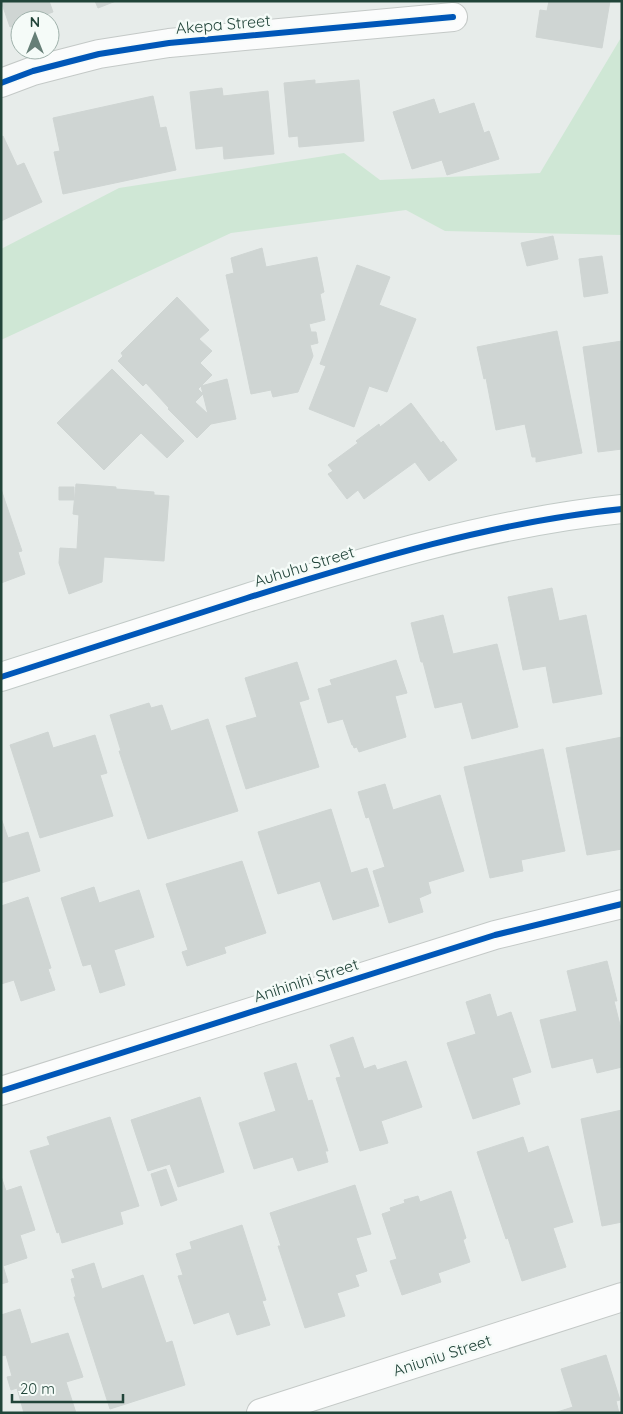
<svg xmlns="http://www.w3.org/2000/svg" width="623" height="1414" viewBox="0 0 623 1414" font-family="Quicksand,sans-serif">
  <rect width="100%" height="100%" fill="#e7ecea"/>
  <path fill="#cfe7d5" d="M622 36V235L445 231 406 210 231 233 1 340V249L119 188 344 153 380 180 540 173Z"/>
  <path fill="#cfd5d3" stroke="#cfd5d3" d="M1 1H49L53 12 31 20H20V24L10 27Z
    M95 1H116L98 8Z
    M549 1H610L602 48 536 37 540 10 547 11Z
    M315 80V84L359 80 364 141 299 147 298 136 289 137 284 83Z
    M222 88 223 96 268 91 274 154 224 159 223 146 196 149 190 92Z
    M153 96 160 128 166 127 176 170 63 194 54 152 60 151 53 118Z
    M434 99 439 114 474 103 484 133 489 131 499 159 447 175 442 160 412 169 393 112Z
    M3 136 17 166 24 163 42 202 1 221V137Z
    M553 236 558 259 527 266 521 243Z
    M262 248 266 267 317 257 324 292 320 294 325 320 309 324 311 332H316L318 343 310 345 313 356 298 392 273 397 271 390 251 394 226 275 234 273 231 258Z
    M602 256 608 293 584 297 579 259Z
    M357 265 390 277 379 305 416 319 387 392 369 386 354 427 309 409 326 366 320 364Z
    M177 297 209 330 199 339 212 351 200 363 212 375 198 389 203 394 195 402 208 414 201 386 227 379 236 419 211 424 197 438 168 409 169 408 146 383 143 386 118 361 123 356 121 353Z
    M557 331 582 453 536 462V457H532L525 424 496 430 486 378 484 379 477 347Z
    M622 341V449L598 452 583 347Z
    M112 369 184 441 167 458 141 433 104 470 57 423Z
    M411 403 441 443 443 441 457 460 429 481 415 462 364 499 358 490 347 499 328 474 333 471 328 465 358 443 356 441 379 424 380 427Z
    M76 484 116 487V489L154 492V495L169 496 164 561 104 557 102 582 69 594 59 563 60 548 77 549 79 515 73 514Z
    M59 487H74V500H59Z
    M1 489 22 551 18 552 25 574 1 583Z
    M552 588 559 621 586 615 602 694 553 703 546 666 523 670 508 597Z
    M443 615 453 654 497 644 518 727 472 739 462 702 435 708 423 662H421L411 623Z
    M396 660 407 693 395 696 406 737 359 752 357 747 354 748 353 745H352L343 719 328 723 318 689 332 685 330 680Z
    M297 662 309 699 299 702 319 767 246 789 226 726 257 717 245 678Z
    M149 703 151 708 162 705 171 731 208 719 238 811 148 839 119 751H121L110 715Z
    M48 732 53 748 95 735 107 773 100 775 113 816 40 838 10 745Z
    M622 737V849L587 855 566 748Z
    M543 749 565 851 521 860 523 871 490 878 464 767Z
    M385 784 393 810 440 795 464 871 428 882 431 893 419 898 423 912 389 923 373 871 385 867 369 817 366 818 358 792Z
    M331 809 351 873 367 868 379 906 333 920 320 881 278 894 258 832Z
    M1 818 8 838 28 832 40 871 1 883Z
    M242 861 266 933 224 947 226 953 187 966 182 952 188 950 166 884Z
    M94 887 99 903 139 890 154 937 114 950 125 985 100 993 91 964 83 966 61 898Z
    M28 897 51 968 48 969 55 990 21 1001 14 980 1 984V906Z
    M607 961 617 1001H614L622 1033V1067L597 1073 593 1058 552 1068 540 1020 577 1011 567 971Z
    M490 994 497 1017 511 1012 531 1072 512 1078 520 1104 473 1119 447 1043 476 1034 466 1002Z
    M353 1037 364 1069 375 1065 377 1070 406 1061 422 1107 381 1121 388 1143 360 1151 336 1078 341 1077 330 1045Z
    M296 1063 308 1101 312 1100 328 1151H325L328 1162 298 1171 293 1157 254 1169 239 1123 276 1111 264 1073Z
    M200 1097 224 1172 178 1187 170 1164 148 1171 131 1120Z
    M622 1110V1222L602 1226 581 1119Z
    M110 1117 139 1206 120 1212 123 1224 62 1243 59 1232 57 1233 30 1151 50 1145 47 1137Z
    M523 1137 528 1153 548 1146 573 1222 553 1228 566 1267 522 1281 508 1238 506 1239 477 1152Z
    M166 1169 177 1200 161 1206 151 1174Z
    M1 1176 6 1191 21 1186 35 1230 20 1235 27 1258 3 1266 8 1282 1 1284Z
    M355 1185 371 1234 356 1238 367 1271 355 1275 359 1286 337 1293 345 1316 305 1328 278 1246H281L270 1213Z
    M451 1191 466 1238 463 1240 470 1262 438 1273 441 1282 402 1295 390 1261 397 1259 382 1214 391 1211 390 1208 405 1203 404 1200 418 1196 420 1202Z
    M242 1225 266 1300 262 1301 270 1325 237 1335 229 1312 194 1324 178 1276 183 1275 176 1254 192 1249 190 1242Z
    M94 1263 102 1289 143 1275 166 1343 172 1341 185 1385 110 1409 74 1297H76L71 1279 75 1278 72 1270Z
    M20 1309 31 1344 68 1333 83 1377 66 1382 76 1413H24L17 1388 11 1390 7 1377 12 1376 6 1355 1 1356V1315Z
    M606 1355 620 1400 616 1401 619 1413H554L573 1407 561 1369Z"/>
  <g fill="none" stroke-linecap="round" stroke-linejoin="round">
    <defs>
      <path id="street" d="M1 83 33 71 99 54 169 43 453 17
        M1 1091 495 935 622 904
        M261 1413 622 1297"/>
      <path id="secondary" d="M1 677C83 651 165 624 247 598 369 560 494 522 622 509"/>
    </defs>
    <use href="#street" stroke="#c4c9c7" stroke-width="30"/>
    <use href="#secondary" stroke="#c2cac7" stroke-width="30"/>
    <use href="#street" stroke="#fbfcfc" stroke-width="28"/>
    <use href="#secondary" stroke="#fbfcfc" stroke-width="28"/>
    <defs>
      <path id="cycleway" d="M1 83 33 71 99 54 169 43 453 17
        M1 677C83 651 165 624 247 598 369 560 494 522 622 509
        M1 1091 495 935 622 904"/>
    </defs>
    <use href="#cycleway" stroke="#f5fbf8" stroke-width="9"/>
    <use href="#cycleway" stroke="#0057b8" stroke-width="6"/>
  </g>
  <g text-anchor="middle" stroke-width="5" stroke-linejoin="round" paint-order="stroke">
    <g font-size="16" fill="#214439" stroke="#f5fbf8">
      <text transform="translate(223 24) rotate(-5)" y="6">Akepa Street</text>
      <text transform="translate(304 566) rotate(-17)" y="6">Auhuhu Street</text>
      <text transform="translate(306 980) rotate(-18)" y="6">Anihinihi Street</text>
      <text transform="translate(442 1355) rotate(-18)" y="6">Aniuniu Street</text>
    </g>
  </g>
  <rect width="623" height="1414" fill="none" stroke="#214439" stroke-width="5"/>
  <g transform="translate(35 35)"><circle r="24" fill="#f5fbf8" stroke="#a0b2ac"/>
  <path d="M0-4L9 19L0 12L-9 19Z" fill="#667f77"/>
  <text y="-8" font-size="14" font-weight="bold" text-anchor="middle" fill="#214439">N</text>
  </g>
  <path d="M12 1394v8h111v-8" fill="none" stroke="#214439" stroke-width="2.5"/>
  <text x="20" y="1394" font-size="15" fill="#214439" stroke="#f5fbf8" stroke-width="4" paint-order="stroke">20 m</text>
</svg>
